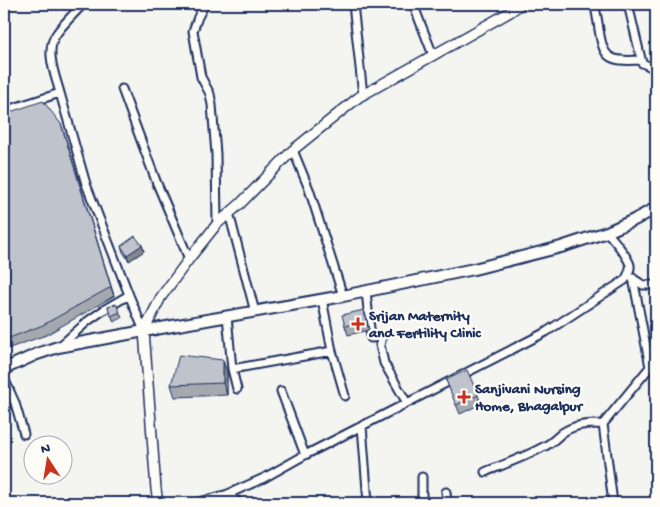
<svg xmlns="http://www.w3.org/2000/svg" width="660" height="507" viewBox="0 0 660 507" font-family="'Gochi Hand',sans-serif">
  <rect width="100%" height="100%" fill="#f4f4f1"/>
  <filter id="ink" filterUnits="userSpaceOnUse"><feTurbulence type="fractalNoise" baseFrequency=".02" numOctaves="2"/><feDisplacementMap in="SourceGraphic" scale="10" xChannelSelector="R" yChannelSelector="G"/><feConvolveMatrix kernelMatrix="1 2 1 2 8 2 1 2 1" color-interpolation-filters="sRGB"/></filter>
  <g filter="url(#ink)">
    <g fill="none" stroke-linecap="round" stroke-linejoin="round">
      <defs>
        <path id="minor" d="M205 4 198 17 193 31 201 77 210 94 212 105 216 154 217 224
          M353 4 363 95
          M413 4 433 55
          M594 4C596 10 597 17 598 23 603 58 606 62 641 60
          M628 4 642 63 656 69
          M122 89 156 181 189 259
          M60 93C55 74 44 50 57 33 65 22 75 13 83 4
          M4 111 60 93 86 184 129 295 144 331
          M293 150 309 189 343 296
          M229 213 255 312
          M632 278 643 285H656
          M366 291 371 338 382 337 380 345 384 363 407 403
          M322 299 332 351 345 396
          M227 316 232 369 237 389
          M60 346 88 321 105 309 129 295
          M232 369 332 351
          M4 378 15 403 24 434
          M281 391 305 455
          M362 426 368 503
          M485 472C505 464 525 457 543 447 551 444 556 438 562 433 575 424 588 424 603 424
          M422 477V503
          M446 492 447 503
          M228 494 239 503
          M196 503 228 494 264 478 305 455 546 332 625 280C627 276 631 271 630 265 628 257 613 239 607 232
          M613 503 603 424 650 367 633 278"/>
        <path id="tertiary" d="M158 503 156 489 144 331 161 297 189 259 217 224 240 204 293 150 359 97 510 12 521 4"/>
        <path id="secondary" d="M4 369 37 354 58 347 144 331 343 296 474 269 561 247 607 232 634 220 656 208"/>
      </defs>
      <use href="#minor" stroke="#1b2f5e" stroke-width="11"/>
      <use href="#tertiary" stroke="#1b2f5e" stroke-width="12"/>
      <use href="#secondary" stroke="#1b2f5e" stroke-width="14"/>
      <use href="#minor" stroke="#fdfcf7" stroke-width="7"/>
      <use href="#tertiary" stroke="#fdfcf7" stroke-width="9"/>
      <use href="#secondary" stroke="#fdfcf7" stroke-width="10"/>
    </g>
    <path fill="#a4a8af" stroke="#1b2f5e" d="M4 114 61 124 114 296 46 335 4 350Z
      M142 245 144 251 129 261 123 252 121 246Z
      M116 304 122 318 114 322 108 307Z
      M364 310 369 330 348 335 345 326Z
      M227 372V395L175 397 171 385Z
      M446 380 478 395 481 404 460 414Z"/>
    <path fill="#86888f" stroke="#1b2f5e" d="M61 124 64 133 114 296 111 287Z
      M142 245 144 251 129 261 127 255Z
      M364 310 367 319 369 330 366 321Z
      M223 360 227 372V395L223 383Z"/>
    <path fill="#bfc3cc" stroke="#1b2f5e" d="M43 101 61 124 111 287 43 325 4 340V114Z
      M135 236 142 245 127 255 121 246Z
      M116 304 120 312 111 316 108 307Z
      M364 310 366 321 345 326 342 315Z
      M179 355 223 360V383L171 385Z
      M467 370 478 395 456 405 446 380Z"/>
  </g>
  <g fill="#c8321e" stroke="#fdfcf7" stroke-width="2">
    <path d="M355.5 316.5h5v5h5v5h-5v5h-5v-5h-5v-5h5z"/>
    <path d="M461.5 389.5h5v5h5v5h-5v5h-5v-5h-5v-5h5z"/>
  </g>
  <g text-anchor="middle" stroke-width="4.5" stroke-linejoin="round" paint-order="stroke">
    <g font-size="15" font-weight="bold" fill="#1b2f5e" stroke="#fdfcf7" text-anchor="start">
      <text x="369" y="320">Srijan Maternity<tspan x="369" dy="17">and Fertility Clinic</tspan></text>
      <text x="475" y="393">Sanjivani Nursing<tspan x="475" dy="17">Home, Bhagalpur</tspan></text>
    </g>
  </g>
  <rect width="660" height="507" fill="none" stroke="#fdfcf7" stroke-width="20"/>
  <rect x="10" y="10" width="640" height="487" fill="none" stroke="#1b2f5e" stroke-width="2" filter="url(#ink)"/>
  <g transform="translate(48 460) rotate(348)"><circle r="24" fill="#fdfcf7" stroke="#a3aaba"/>
  <path d="M0-4L9 19L0 12L-9 19Z" fill="#c8321e"/>
  <text y="-8" font-size="14" font-weight="bold" text-anchor="middle" fill="#1b2f5e">N</text>
  </g>
</svg>
